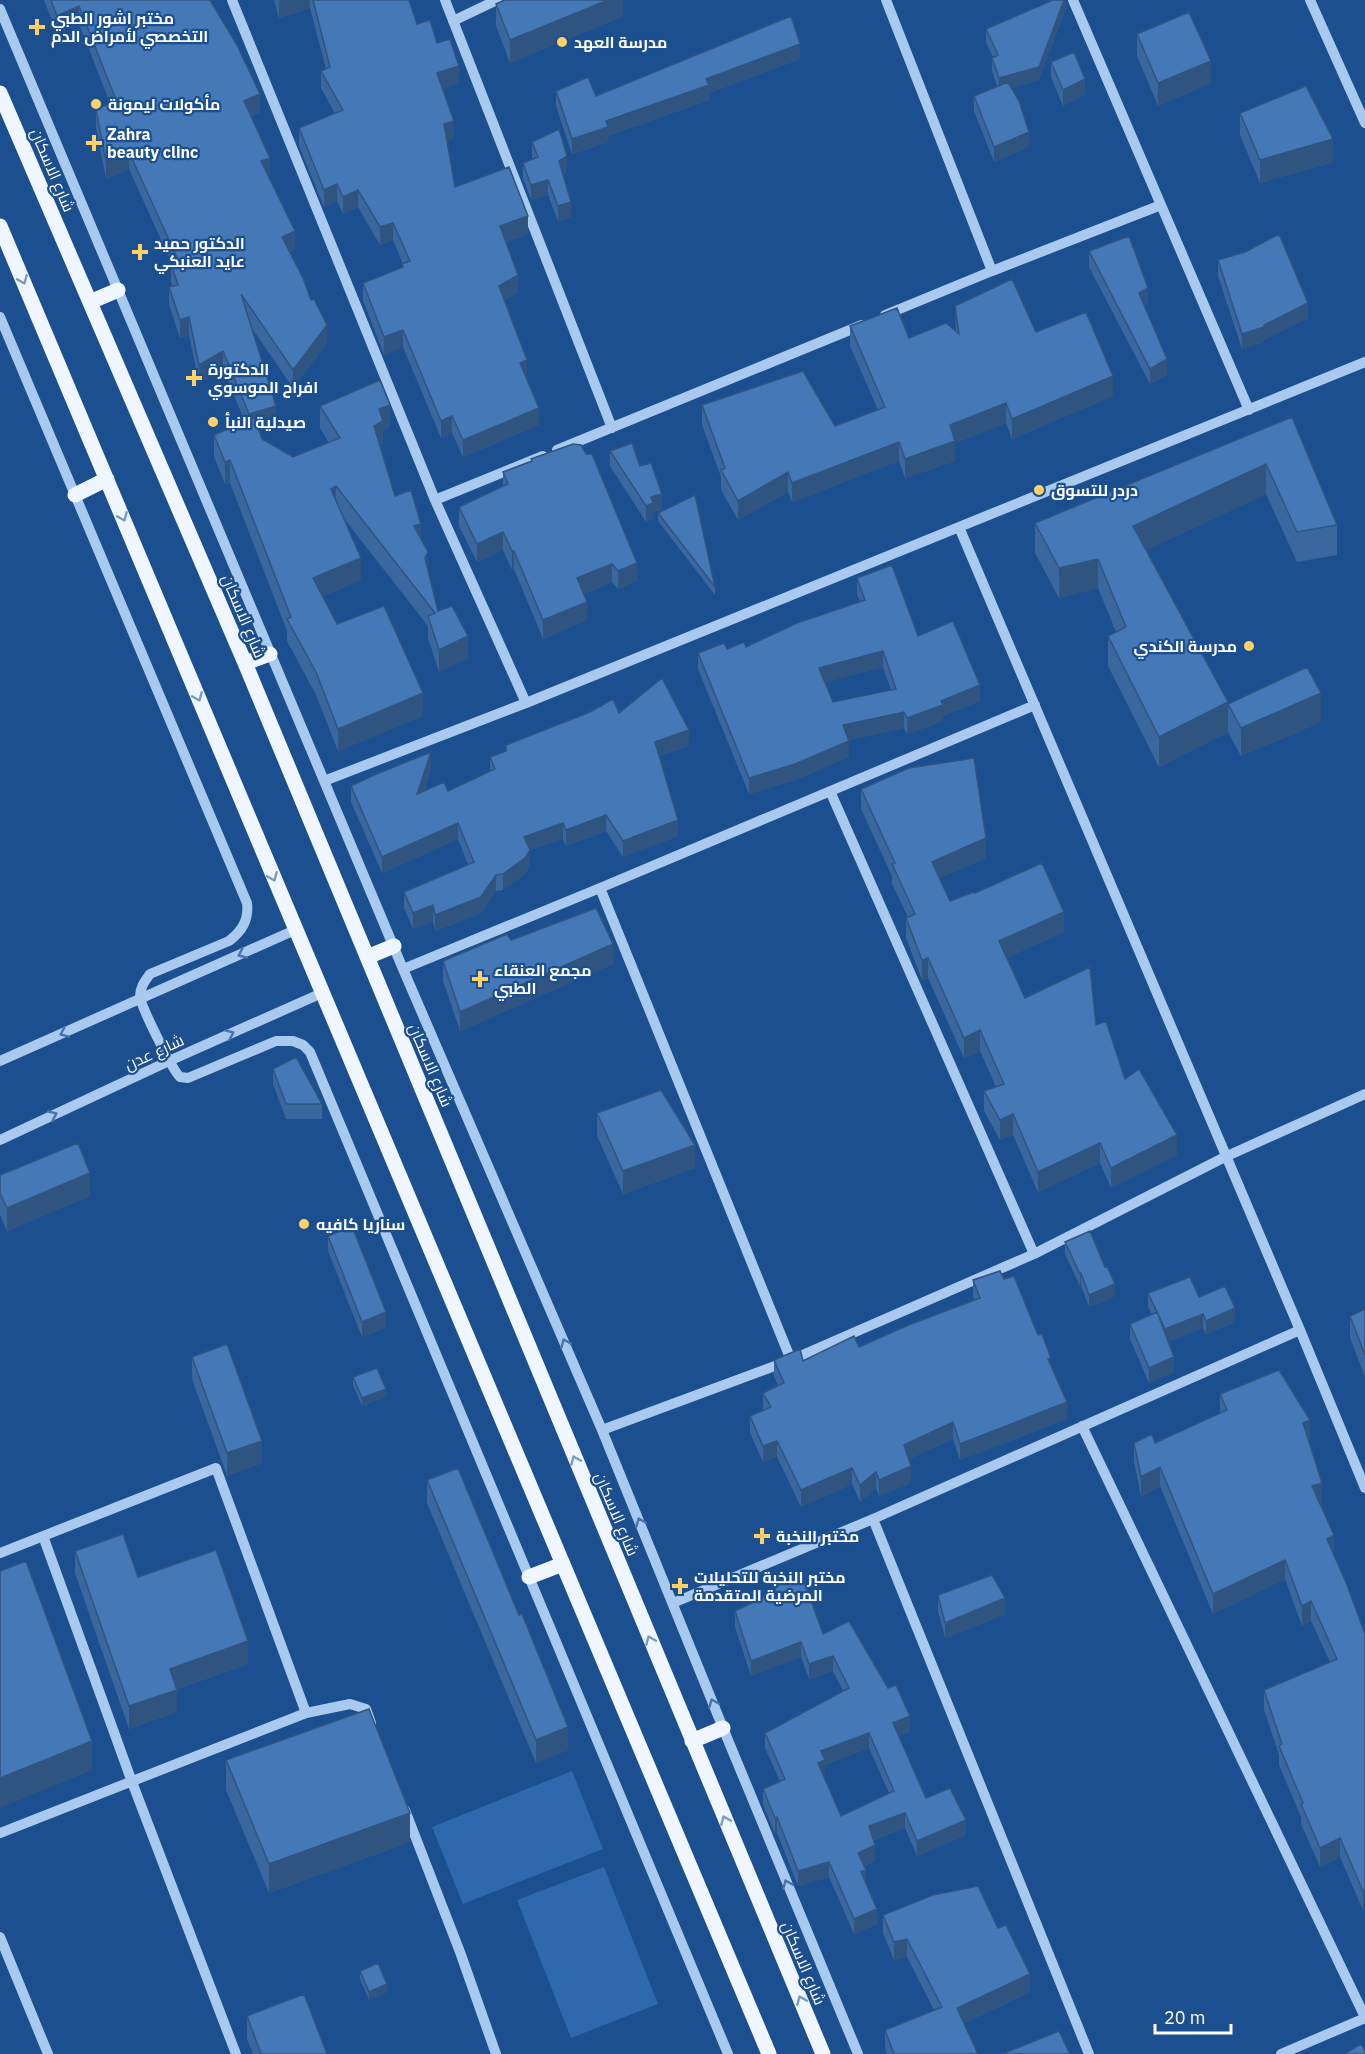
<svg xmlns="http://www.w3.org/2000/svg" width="1365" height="2054" viewBox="0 0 1365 2054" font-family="'IBM Plex Sans',Cairo,sans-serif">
  <rect width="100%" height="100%" fill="#1b4f8f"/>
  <path fill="#2e69ad" d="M572 1771 603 1849 463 1904 432 1827Z
    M604 1867 658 2004 571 2038 517 1900Z"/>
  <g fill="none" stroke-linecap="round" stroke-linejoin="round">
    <path stroke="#a9c9ee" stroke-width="10" d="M232 0 435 500 526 703
      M445 0 612 428
      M1073 0 1249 410
      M1310 0 1365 123
      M0 9 403 969 602 1430 723 1728 858 2054
      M453 21 497 0
      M992 271 1161 205
      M885 315 992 271 886 0
      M0 317 247 903C249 920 242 931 229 941L150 974C145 981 140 987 140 996 140 1005 173 1071 180 1077L188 1078 276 1041H293L303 1045 310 1052 728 2054
      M557 450 862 325
      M435 500 543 456
      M959 527 1300 1330 1365 1488
      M324 781 526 703 1365 362
      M830 791 1034 1254
      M600 888 791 1360
      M403 969 600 888 1035 705
      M0 1061 295 930
      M0 1140 169 1061 322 993
      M1082 1426 1365 2017
      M602 1430 791 1360 1034 1254 1225 1157 1365 1094
      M873 1519 1089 2054
      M43 1536 132 1782 236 2054
      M0 1553 216 1468 306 1713
      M673 1603 873 1519 1300 1330
      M405 1810 460 1952 496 2054
      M0 1833 306 1713 350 1704 366 1709 371 1723
      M0 1937 48 2054
      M1281 2054 1365 2018"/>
    <path stroke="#f0f6ff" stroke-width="15" d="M0 93 245 663 823 2054
      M0 226 769 2054
      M90 302 118 290
      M75 495 107 479
      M245 663 270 654
      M367 957 394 946
      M529 1577 563 1564
      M692 1741 723 1728"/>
  </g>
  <path fill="#3a679d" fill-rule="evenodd" d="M44 0H210L260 112 251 116 270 176H268L295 249 289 252 327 343 293 388 251 327 276 424 259 429 262 439 293 457 329 443 320 428V406L390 427 383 430V443L380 445 395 496 421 539 438 611 468 658 439 672 428 638V626L345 520 361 580 323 596 337 624 423 716 338 751 316 695 287 641V631L230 483 225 484 214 457V435L245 422 223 369 199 383 189 335 180 338 169 305V287L172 286 171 282V264H172L129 169 106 179 96 128V110L110 103 79 24 57 34Z
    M274 0H409L417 24 437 43 459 83 443 88 454 138 447 140 455 187 528 234 506 242 518 293 504 300 527 377 526 378 539 425 463 457 452 433 441 438 403 347 384 355 363 300V283L402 268V264H403L393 240 380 245 358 207 343 214 337 201 324 207 299 146V128L335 114 321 88V71L326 69 310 8 279 18Z
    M623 0V16L510 63 496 26V4Z
    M1066 0V8L1039 80 1011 88 1029 147 994 162 974 111V96L997 86 992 71V58L993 57 986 42V29Z
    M1137 34 1211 83 1158 106 1137 56Z
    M800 59 709 93V100L608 136V142L572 154 556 106V91L596 96Z
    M1051 62 1085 94 1063 106 1051 77Z
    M1240 113 1333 162 1260 183 1240 135Z
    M532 142 567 172 563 174 571 217 558 221 548 195 531 200 523 178V163L533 160 532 157Z
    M1089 251 1148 303 1144 305 1167 375 1150 384 1089 267Z
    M1218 260 1308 318 1264 340V342L1242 349 1218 276Z
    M955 306 1036 332 1113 396 1012 439 1006 423 955 443V461L905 478 899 461 792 502 788 492 738 520 721 490V477L702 425V405L835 426 878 410 850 346V326L909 338 956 332Z
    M1292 417 1337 525V555L1297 562 1266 494 1146 550 1228 704 1321 722 1241 756 1228 732 1159 767 1108 666V636L1116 632 1098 588 1059 598 1035 553V523Z
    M610 451 662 509 653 512V518L646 522 610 466Z
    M531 459 637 581 618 589 612 582 584 594 587 620 543 639 514 569 512 570 503 550 477 562 459 526V507L503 486V472L531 461Z
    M658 513 715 587V595L658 521Z
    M857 578 918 636 980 701 943 716V721L907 734 904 728 849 740V757L795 780 749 794 698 669V653L746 647 860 602 857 594ZM883 667 891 690 833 702 825 682Z
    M619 713 689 746 659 756 678 836 623 857 606 831 566 846 563 839 530 850V866L525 874 503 890 496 891 481 913 435 931 433 921 413 929 404 908V892L468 865 458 839 382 873 351 802V786L431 768 424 791H448L490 771V757Z
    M861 789 986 858 939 878 950 901 975 893 1064 932 1006 958 1025 998 1096 1025 1125 1079 1177 1155 1111 1188 1100 1163 1038 1192 1013 1135 1000 1140 984 1111V1091L996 1087 980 1051 964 1058 928 978 922 980 906 938V918L908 917 892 884V876L861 809Z
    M511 940 613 964 460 1031 443 981V961Z
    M273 1069 322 1104V1119H286L273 1084Z
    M597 1113 695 1168 623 1194 597 1136Z
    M0 1175 90 1196 7 1231 0 1215Z
    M328 1236 386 1328 362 1337 328 1251Z
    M1065 1242 1115 1296 1089 1307 1081 1286H1080L1065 1254Z
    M1004 1279 1038 1335 1051 1364 1067 1419 960 1460 953 1439 908 1459 911 1483 879 1496 876 1488 860 1502 852 1484 801 1507 777 1457 763 1462 750 1433V1416L764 1410 763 1409V1393L778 1385 774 1377V1360L803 1361 859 1347 975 1300 973 1297V1280Z
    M1148 1293 1199 1297 1235 1322 1206 1334 1203 1328 1168 1342 1174 1372 1149 1383 1130 1339V1324L1152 1315 1148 1307Z
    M1365 1309V1377L1350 1338V1316Z
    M192 1357 262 1463 227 1476 192 1379Z
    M353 1377 386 1397 362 1406 353 1385Z
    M1220 1394 1310 1440H1309L1322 1502 1320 1503 1334 1555 1365 1634 1363 1910 1340 1857 1320 1867 1301 1824V1817L1279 1765V1755L1264 1710V1690L1330 1662 1311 1621 1302 1626 1285 1579 1213 1614 1160 1486 1141 1497 1134 1462V1443H1155L1220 1413Z
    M427 1480 568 1750 536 1763 427 1503Z
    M75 1551 138 1577 248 1664 177 1689V1712L129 1729 75 1573Z
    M774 1587 823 1634 910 1731 899 1736 926 1798 966 1835 917 1856 905 1828 873 1840 875 1861 864 1866 866 1883 877 1924 854 1934 829 1877 798 1886 777 1833 775 1834 763 1804V1789L780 1781 765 1748V1733L843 1691 833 1671 809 1679 801 1657 751 1676 735 1627V1611L774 1592ZM869 1748 889 1793 841 1816 824 1776H825V1765Z
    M938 1595 1005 1614 945 1638 938 1611Z
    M226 1760 410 1842 269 1893 226 1790Z
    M883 1915 998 1928 1030 1992 964 2023 978 2054H887L885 2048V2030L934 2010 907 1957 894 1960 883 1933Z
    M360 1971 387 1992 369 2000 360 1979Z
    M247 2016 327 2054H253L247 2039Z"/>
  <path fill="#305480" d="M281 0H310V8L279 18V1Z
    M608 0H623V16L510 63V40Z
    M1064 0H1066V8L1039 80 999 91V78Z
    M79 6V24L57 34V16Z
    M800 44V59L709 93V100L608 136V142L572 154V139L606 121 706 79Z
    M1211 61V83L1158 106V83Z
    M459 66V83L437 90V73Z
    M1085 79V94L1063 106V90Z
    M260 94V112L244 119V101Z
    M454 121V138L444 141V124Z
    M1029 132V147L994 162V147Z
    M1333 139V162L1260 183V160Z
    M129 152V169L106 179V161Z
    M567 156V172L559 176V161Z
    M270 158V176L261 179V161Z
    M548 180V195L531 200V185Z
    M337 184V201L324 207V190Z
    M358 190V207L343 214V197Z
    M571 202V217L558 221V206Z
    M528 216V234L500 244V226Z
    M393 223V240L380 245V227Z
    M295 231V249L282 255V237Z
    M518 275V293L499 303V286Z
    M1148 288V303L1139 308V293Z
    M1308 303V318L1264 340V342L1242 349V334L1264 325Z
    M189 317V335L180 338V320Z
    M327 325V343L293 388V370Z
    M403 330V347L384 355V337Z
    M223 351V369L199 383V365Z
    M1167 359V375L1150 384V369Z
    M527 360V377L520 380V363Z
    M1113 376V396L1012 439V419Z
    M1006 403V423L955 443V461L905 478V459L950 425Z
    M390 405V427L383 430V443L374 448V426L379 409Z
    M276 406V424L249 432V414Z
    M539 408V425L463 457V440Z
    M452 416V433L441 438V421Z
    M899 442V461L792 502V483Z
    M230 460V483L225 484V462Z
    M1266 464V494L1133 556V526Z
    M788 472V492L738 520V501Z
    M336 486V509L331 489Z
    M662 494V509L653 512V518L646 522V506L651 497Z
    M421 524V547L414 526Z
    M503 532V550L477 562V544Z
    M512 551H514V569L512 570Z
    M428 552V575L425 558Z
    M361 558V580L313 600V578Z
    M1098 559V588L1059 598V568Z
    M637 563V581L618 589V571Z
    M612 564V582L577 597V578Z
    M587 602V620L543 639V620Z
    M468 636V658L439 672V650Z
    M883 651V667L819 684V668Z
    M980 685V701L943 716V721L907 734V718L941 701Z
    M423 693V716L338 751V729Z
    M1321 693V722L1241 756V728Z
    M1228 702V732L1159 767V737Z
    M904 712V728L843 741V725Z
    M689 730V746L655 758V742Z
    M849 741V757L795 780 749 794V778Z
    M431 752V768L417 810V794Z
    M606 815V831L566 846V830Z
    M678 820V836L623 857V841Z
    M458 823V839L382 873V857Z
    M563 823V839L530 850V866L525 874 503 890V874L524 837Z
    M986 838V858L932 882V862Z
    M496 875V891L481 913 435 931V915Z
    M433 905V921L413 929V913Z
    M1064 912V932L999 961V941Z
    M613 944V964L460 1031V1012Z
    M928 958V978L922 980V960Z
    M980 1030V1051L964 1058V1038Z
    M1013 1114V1135L1000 1140V1120Z
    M1177 1135V1155L1111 1188V1168Z
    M1100 1143V1163L1038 1192V1172Z
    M695 1145V1168L623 1194V1171Z
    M90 1173V1196L7 1231V1208Z
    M1081 1273V1286H1080V1274Z
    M1115 1284V1296L1089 1307V1295Z
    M1235 1308V1322L1206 1334V1321Z
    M386 1312V1328L362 1337V1322Z
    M1203 1314V1328L1165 1343V1329Z
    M1174 1357V1372L1149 1383V1368Z
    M386 1389V1397L362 1406V1398Z
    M1067 1402V1419L960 1460V1444Z
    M1310 1420V1440L1303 1442V1423Z
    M953 1422V1439L904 1462V1445Z
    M262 1441V1463L227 1476V1453Z
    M777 1441V1457L763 1462V1446Z
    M911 1466V1483L879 1496V1480Z
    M1160 1467V1486L1141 1497V1477Z
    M852 1468V1484L801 1507V1490Z
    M876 1472V1488L860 1502V1485Z
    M1322 1483V1502L1312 1505V1486Z
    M1334 1535V1555L1327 1539Z
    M1285 1560V1579L1213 1614V1594Z
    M1005 1598V1614L945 1638V1623Z
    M1311 1601V1621L1302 1626V1606Z
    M248 1641V1664L170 1691V1669Z
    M801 1642V1657L751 1676V1661Z
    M833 1656V1671L809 1679V1664Z
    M177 1690V1712L129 1729V1706Z
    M910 1716V1731L893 1738V1723Z
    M568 1727V1750L536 1763V1740Z
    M869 1733V1748L825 1765V1776L818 1779V1763L821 1751Z
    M92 1741V1770L0 1808V1778Z
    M410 1813V1842L269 1893V1864Z
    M905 1813V1828L869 1841V1826Z
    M777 1817V1833L775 1834V1818Z
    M966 1820V1835L917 1856V1841Z
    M1340 1838V1857L1320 1867V1848Z
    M875 1845V1861L858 1868V1853Z
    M829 1862V1877L798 1886V1871Z
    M866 1870V1885L861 1872Z
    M1365 1890V1909L1363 1910V1891Z
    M877 1909V1924L854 1934V1919Z
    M907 1939V1957L894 1960V1942Z
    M1030 1974V1992L957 2026V2008Z
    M387 1984V1992L369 2000V1992Z"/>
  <path fill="#4478b7" stroke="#305480" stroke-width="1.5" fill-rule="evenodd" d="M51 0H210L237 45 260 94 244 101 270 158 261 161 295 231 282 237 303 278 311 300 314 299 327 325 293 370 241 294 276 406 249 414 223 351 199 365 189 317 180 320 169 287 178 285 171 264 179 262 129 152 106 161 96 110 116 100 79 6 57 16Z
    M313 0H409L417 24 430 20 437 43 450 39 459 66 437 73 454 121 444 124 455 187 509 167 528 216 500 226 518 275 499 286 527 360 520 363 539 408 463 440 452 416 441 421 403 330 384 337 363 283 403 267 402 264 410 261 393 223 380 227 358 190 343 197 337 184 324 190 299 128 343 110 321 71 330 67Z
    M505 0H608L510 40 496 4Z
    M1053 0H1064L1039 67 999 78 992 58 998 55 986 29Z
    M1189 12 1211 61 1158 83 1137 34Z
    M791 16 800 44 706 79 709 85 606 121 608 127 572 139 556 91 588 77 596 96Z
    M1074 52 1085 79 1063 90 1051 62Z
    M1008 82 1019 101 1029 132 994 147 974 96Z
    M1306 86 1333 139 1260 160 1240 113Z
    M559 129 567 156 559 161 571 202 558 206 548 180 531 185 523 163 538 157 532 142Z
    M1279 234 1308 303 1264 325V327L1242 334 1218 260 1245 252Z
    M1129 236 1148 288 1139 293 1167 359 1150 369 1089 251Z
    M1012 279 1036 332 1086 312 1113 376 1012 419 1006 403 950 425 955 441 905 459 899 442 792 483 788 472 738 501 721 470 725 468 702 405 803 371 835 426 885 407 850 326 897 308 909 338 946 323 959 334 955 306Z
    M380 380 390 405 379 409 383 421 374 426 395 496 411 490 421 524 414 526 428 552 425 558 438 611 452 606 468 636 439 650 428 616 435 613 336 486 331 489 361 558 313 578 337 624 384 606 423 693 338 729 316 672 287 619 291 617 230 460 225 462 214 435 254 417 262 439 293 457 340 438 320 406Z
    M1292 417 1337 525 1297 532 1266 464 1133 526 1228 702 1159 737 1108 636 1126 627 1098 559 1059 568 1035 523Z
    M632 443 640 466 651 463 662 494 651 497 653 503 646 506 610 451Z
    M573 444 581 445 586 454H592L637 563 618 571 612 564 577 578 587 602 543 620 514 551H512L503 532 477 544 459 507 508 484 503 472 532 461 531 459Z
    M695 495 715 587 658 513Z
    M892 565 918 636 953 621 980 685 941 701 943 705 907 718 904 712 843 725 849 741 795 764 749 778 698 653 724 643 727 649 744 642 746 647 797 623 865 600 857 578ZM883 651 896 689 833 702 819 668Z
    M1307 667 1321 693 1241 728 1228 704Z
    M662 678 689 730 655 742 678 820 623 841 606 815 566 830 563 823 524 837 530 850 525 858 503 874 496 875 481 897 435 915 433 905 413 913 404 892 474 862 458 823 382 857 351 786 374 775 431 752 417 794 444 782 448 791 495 769 490 757 506 751V745L590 712 613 699 619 713Z
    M974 758 986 838 932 862 950 901 974 892 975 893 1042 863 1064 912 999 941 1025 998 1090 967 1096 1025 1106 1021 1125 1079 1139 1069 1177 1135 1111 1168 1100 1143 1038 1172 1013 1114 1000 1120 984 1091 1004 1084 980 1030 964 1038 928 958 922 960 906 918 915 914 892 864 895 863 861 789 909 768Z
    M596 908 613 944 460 1012 443 961 507 934 511 940Z
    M296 1057 322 1104H286L273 1069Z
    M661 1090 695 1145 623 1171 597 1113Z
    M78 1143 90 1173 7 1208 0 1193V1175Z
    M352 1226 386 1312 362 1322 328 1236Z
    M1090 1231 1105 1267 1107 1266 1115 1284 1089 1295 1081 1273 1080 1274 1065 1242Z
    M1000 1271 1004 1279 1014 1276 1038 1335 1042 1334 1051 1358 1048 1359 1067 1402 960 1444 953 1422 904 1445 911 1466 879 1480 876 1472 860 1485 852 1468 801 1490 777 1441 763 1446 750 1416 771 1407 763 1393 784 1383 774 1360 800 1349 803 1361 854 1336 859 1347 911 1324 980 1298 973 1280Z
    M1190 1277 1199 1297 1225 1286 1235 1308 1206 1321 1203 1314 1165 1329 1148 1293Z
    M1365 1309V1355L1350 1316Z
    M1157 1312 1174 1357 1149 1368 1130 1324Z
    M227 1344 262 1441 227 1453 192 1357Z
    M377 1368 386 1389 362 1398 353 1377Z
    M1279 1370 1310 1420 1303 1423 1322 1483 1312 1486 1334 1535 1327 1539 1347 1585 1365 1634V1890L1363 1891 1340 1838 1320 1848 1301 1804 1303 1803 1279 1746 1282 1744 1264 1690 1337 1659 1311 1601 1302 1606 1285 1560 1213 1594 1160 1467 1141 1477 1134 1443 1152 1434 1155 1443 1227 1410 1220 1394Z
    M458 1468 519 1615 522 1614 568 1727 536 1740 427 1480Z
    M123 1534 138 1577 216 1550 248 1641 170 1669 177 1690 129 1706 75 1551Z
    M26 1561 92 1741 0 1778V1571Z
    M802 1575 823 1634 849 1621 888 1688 896 1685 910 1716 893 1723 926 1798 950 1788 966 1820 917 1841 905 1813 869 1826 875 1845 858 1853 866 1870 861 1872 877 1909 854 1919 829 1862 798 1871 777 1817 775 1818 763 1789 785 1779 765 1733 849 1688 833 1656 809 1664 801 1642 751 1661 735 1611 776 1591 774 1587ZM869 1733 894 1791 841 1816 818 1763 825 1760 821 1751Z
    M992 1575 1005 1598 945 1623 938 1595Z
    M369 1709 410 1813 269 1864 226 1760Z
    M978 1886 998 1928 1006 1925 1030 1974 957 2008 978 2054H894L885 2030 942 2007 907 1939 894 1942 883 1915 933 1895Z
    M378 1963 387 1984 369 1992 360 1971Z
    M304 1994 327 2054H261L247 2016Z
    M1059 2031 1070 2054H1002Z
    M1361 2044 1365 2051V2054H1344Z"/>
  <defs><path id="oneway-chevron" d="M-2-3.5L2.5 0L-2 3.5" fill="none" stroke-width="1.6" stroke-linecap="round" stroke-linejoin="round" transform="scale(1.5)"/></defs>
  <g stroke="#7b9ac1">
    <use href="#oneway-chevron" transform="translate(23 280) rotate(67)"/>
    <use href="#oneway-chevron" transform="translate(123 517) rotate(67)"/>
    <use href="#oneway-chevron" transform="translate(198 697) rotate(67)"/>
    <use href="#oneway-chevron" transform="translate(273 877) rotate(67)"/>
    <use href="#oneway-chevron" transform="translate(575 1460) rotate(-113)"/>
    <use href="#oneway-chevron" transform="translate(650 1640) rotate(-113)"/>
    <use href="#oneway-chevron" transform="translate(725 1820) rotate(-113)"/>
    <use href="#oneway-chevron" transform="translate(801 2000) rotate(-113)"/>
  </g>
  <g stroke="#4674ac">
    <use href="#oneway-chevron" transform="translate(242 954) rotate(156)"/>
    <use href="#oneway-chevron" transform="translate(64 1033) rotate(156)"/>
    <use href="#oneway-chevron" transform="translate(230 1034) rotate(-24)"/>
    <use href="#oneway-chevron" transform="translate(53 1115) rotate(-25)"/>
    <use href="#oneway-chevron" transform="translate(565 1343) rotate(-113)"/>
    <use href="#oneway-chevron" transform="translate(640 1522) rotate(-112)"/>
    <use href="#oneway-chevron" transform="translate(713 1703) rotate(-112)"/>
    <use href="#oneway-chevron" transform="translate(787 1884) rotate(-113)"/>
  </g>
  <g fill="#ffd166" stroke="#1b4f8f" stroke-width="2">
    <path d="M34 18h6v6h6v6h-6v6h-6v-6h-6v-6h6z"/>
    <circle cx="562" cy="42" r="6"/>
    <circle cx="96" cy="104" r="6"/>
    <path d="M91 134h6v6h6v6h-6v6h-6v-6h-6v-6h6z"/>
    <path d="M137 243h6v6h6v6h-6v6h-6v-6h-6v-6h6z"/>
    <path d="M191 369h6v6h6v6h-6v6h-6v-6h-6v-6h6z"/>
    <circle cx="213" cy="422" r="6"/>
    <circle cx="1039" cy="490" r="6"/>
    <circle cx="1249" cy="646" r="6"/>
    <path d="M477 970h6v6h6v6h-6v6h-6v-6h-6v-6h6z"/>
    <circle cx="304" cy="1224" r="6"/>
    <path d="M759 1527h6v6h6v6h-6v6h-6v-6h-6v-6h6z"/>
    <path d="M677 1577h6v6h6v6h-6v6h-6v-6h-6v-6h6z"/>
  </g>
  <g text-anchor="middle" stroke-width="4.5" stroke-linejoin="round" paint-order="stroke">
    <g font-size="16" font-weight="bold" fill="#fff" stroke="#1b4f8f" text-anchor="start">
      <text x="51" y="24">مختبر اشور الطبي<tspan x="51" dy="18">التخصصي لأمراض الدم</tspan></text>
      <text x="574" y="48">مدرسة العهد</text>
      <text x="108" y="110">مأكولات ليمونة</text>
      <text x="107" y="140">Zahra<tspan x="107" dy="18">beauty clinc</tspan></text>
      <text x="154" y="249">الدكتور حميد<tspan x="154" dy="18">عايد العنبكي</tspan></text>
      <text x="208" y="375">الدكتورة<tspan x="208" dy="18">افراح الموسوي</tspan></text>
      <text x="225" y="428">صيدلية النبأ</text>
      <text x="1051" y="496">دردر للتسوق</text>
      <text x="1237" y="652" text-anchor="end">مدرسة الكندي</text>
      <text x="494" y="976">مجمع العنقاء<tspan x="494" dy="18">الطبي</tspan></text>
      <text x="316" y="1230">سناريا كافيه</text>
      <text x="776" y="1542">مختبر النخبة</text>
      <text x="694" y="1583">مختبر النخبة للتحليلات<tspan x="694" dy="18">المرضية المتقدمة</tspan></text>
    </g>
    <g font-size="16" fill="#fff" stroke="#1b4f8f">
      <text transform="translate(53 170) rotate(67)" y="6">شارع الاسكان</text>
      <text transform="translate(244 616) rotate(67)" y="6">شارع الاسكان</text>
      <text transform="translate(154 1052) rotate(-25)" y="6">شارع عدن</text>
      <text transform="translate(431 1065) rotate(67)" y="6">شارع الاسكان</text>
      <text transform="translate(617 1514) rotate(67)" y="6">شارع الاسكان</text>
      <text transform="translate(804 1963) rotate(67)" y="6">شارع الاسكان</text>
    </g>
  </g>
  <path d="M1155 2024v9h76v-9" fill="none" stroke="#ffffff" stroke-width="3"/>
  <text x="1164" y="2024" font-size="18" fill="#ffffff" stroke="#1b4f8f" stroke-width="4.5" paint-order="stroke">20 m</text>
</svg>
